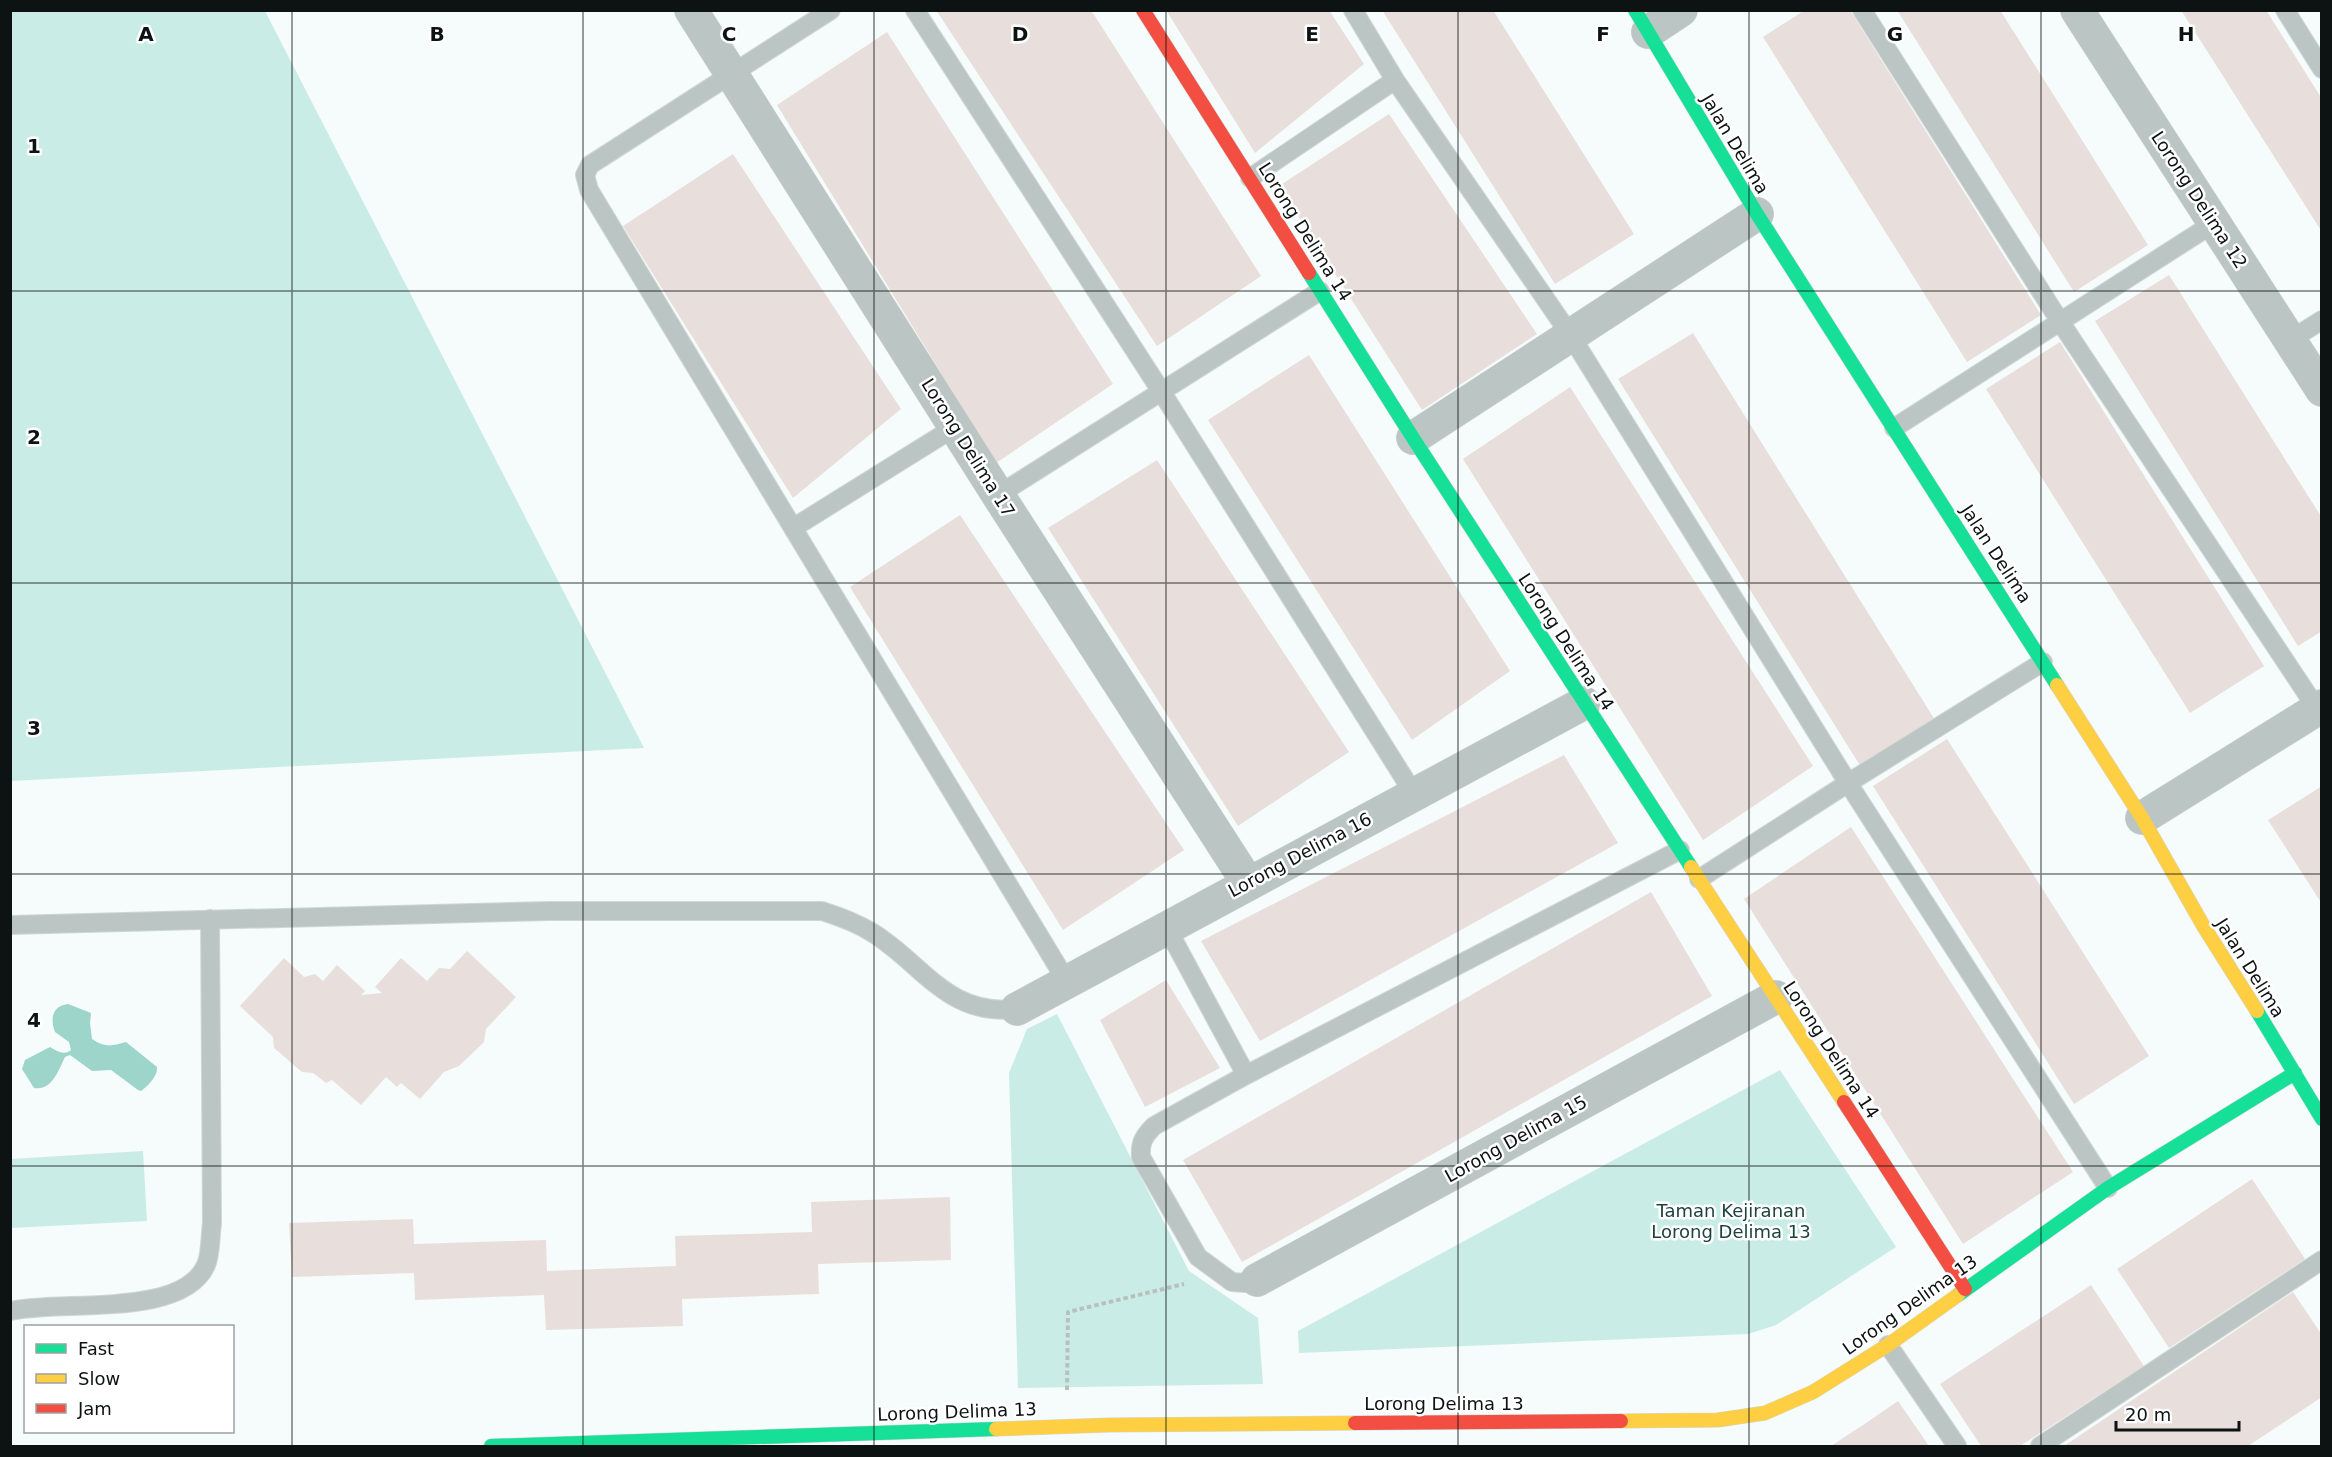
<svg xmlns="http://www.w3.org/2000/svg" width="2332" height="1457" viewBox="0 0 2332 1457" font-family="'DejaVu Sans',sans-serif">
  <rect width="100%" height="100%" fill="#f5fcfb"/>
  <path fill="#caece6" d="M11 10 265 11 644 748 11 781Z
    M1057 1014 1189 1271 1258 1318 1263 1384 1018 1388 1009 1073 1027 1029Z
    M1780 1070 1896 1247 1776 1325 1748 1334 1299 1353 1298 1331Z
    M143 1151 147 1221 11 1228V1159Z"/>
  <path fill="#9dd5cb" d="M68 1004 91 1013 90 1023 92 1039C105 1048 112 1046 126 1042L157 1067C158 1076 148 1086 141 1091L138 1090 111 1070 92 1071 70 1055 65 1057C58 1071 52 1091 34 1088L22 1069 25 1060 50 1047C57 1051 64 1056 71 1050L69 1042 55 1032C50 1019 52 1006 68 1004Z"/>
  <path fill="#e8dfdc" d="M936 10H1091L1261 276 1157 346Z
    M1166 10H1329L1364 64 1255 153Z
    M1382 10H1493L1634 234 1555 284Z
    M1805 10H1850L2041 315 1967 362 1763 37Z
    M1897 10H2000L2148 245 2074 292Z
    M2181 10H2266L2322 99V232Z
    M887 32 1113 384 996 463 777 105Z
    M1389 114 1537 334 1422 410 1279 186Z
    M733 154 901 409 793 498 623 226Z
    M2169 275 2322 518V631L2298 646 2095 321Z
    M1693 333 1935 720 1861 767 1618 379Z
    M2060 342 2264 666 2190 713 1986 389Z
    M1309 355 1510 671 1412 740 1208 420Z
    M1570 387 1813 766 1703 840 1463 459Z
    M1157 460 1349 752 1238 826 1048 528Z
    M960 515 1184 850 1063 930 850 587Z
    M1947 739 2149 1056 2074 1104 1873 786Z
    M1564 755 1618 843 1260 1041 1201 941Z
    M2322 786V904L2268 820Z
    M1851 827 2073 1172 1963 1244 1744 899Z
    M1651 892 1712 996 1242 1262 1183 1160Z
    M467 951 516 997 486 1029 484 1042 459 1066 444 1072 420 1099 401 1083 397 1087 386 1077 361 1105 332 1080 326 1083 313 1073 302 1072 274 1048 273 1037 240 1006 284 958 304 977 315 974 323 981 337 965 365 991 361 995 382 993 375 987 401 958 427 981 439 968 450 969Z
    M1166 980 1220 1068 1145 1107 1100 1020Z
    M2252 1179 2305 1259 2169 1348 2117 1269Z
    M950 1197 951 1260 818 1264 819 1294 682 1299 683 1326 546 1330 544 1295 415 1300 414 1273 292 1277 289 1223 413 1219 414 1244 546 1240 547 1271 676 1266 675 1236 812 1232 811 1202Z
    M2091 1285 2144 1366 2020 1446H1981L1940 1384Z
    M2293 1292 2322 1335V1397L2286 1421 2248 1446H2064Z
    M1898 1401 1929 1446H1831L1866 1423Z"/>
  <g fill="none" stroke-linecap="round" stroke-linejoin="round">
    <defs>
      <path id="lane" d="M831 10 590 165 585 175 589 190 1067 982
        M915 10 1161 391 1414 794
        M1353 10 1395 80 1571 336 1848 783 2108 1188
        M1862 10 2061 323 2321 715
        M2285 10 2322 69
        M1250 178 1395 80
        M2290 340 2322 320
        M1894 428 2214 223
        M998 495 1320 291
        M793 528 955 427
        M1699 879 1848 783 2043 662
        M10 925 549 911H822C841 917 857 923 873 933 924 965 948 1017 1017 1009
        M1167 928 1246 1075 1154 1126C1143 1137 1140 1143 1141 1157L1198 1257 1232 1282 1245 1283 1257 1280
        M1246 1075 1680 850
        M10 1311C60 1299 182 1319 206 1265 211 1254 210 1236 212 1224L210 919
        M1888 1345 1957 1446
        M2040 1446 2322 1260"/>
      <path id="street" d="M691 10 998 495 1248 883
        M2077 10 2322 390
        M1648 32 1681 10
        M1413 438 1757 214
        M2142 818 2322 706
        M1017 1009 1584 703
        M1257 1280 1776 997"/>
      <path id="fast" d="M1635 10 1757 214 2057 685
        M1309 273 1413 438 1691 867
        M2257 1011 2322 1119
        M1958 1295 2108 1188 2295 1073
        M491 1446 996 1429"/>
      <path id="slow" d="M2057 685 2142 818 2204 927 2257 1011
        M1691 867 1844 1102
        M1621 1421 1718 1420 1765 1413 1813 1392 1888 1345 1958 1295
        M996 1429 1109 1425 1355 1423"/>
      <path id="jam" d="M1143 10 1309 273
        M1844 1102 1965 1289
        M1355 1423 1621 1421"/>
    </defs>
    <use href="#lane" stroke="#d1d6d5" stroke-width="20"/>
    <use href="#street" stroke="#d1d6d5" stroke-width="34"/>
    <use href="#fast" stroke="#d1d6d5" stroke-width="15"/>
    <use href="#slow" stroke="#d1d6d5" stroke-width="15"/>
    <use href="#jam" stroke="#d1d6d5" stroke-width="15"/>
    <path stroke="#b8c0be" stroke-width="4" stroke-dasharray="4.5 3" stroke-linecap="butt" d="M1067 1390 1068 1312 1184 1284"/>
    <use href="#lane" stroke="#bbc6c4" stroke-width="18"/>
    <use href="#street" stroke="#bbc6c4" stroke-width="33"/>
    <use href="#fast" stroke="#16e098" stroke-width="14"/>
    <use href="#slow" stroke="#ffcf43" stroke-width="14"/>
    <use href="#jam" stroke="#f24e42" stroke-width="14"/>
  </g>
  <path fill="none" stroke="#0d1312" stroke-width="1.5" stroke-opacity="0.55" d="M292 10V1446M583 10V1446M874 10V1446M1166 10V1446M1458 10V1446M1749 10V1446M2041 10V1446M10 291H2322M10 583H2322M10 874H2322M10 1166H2322"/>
  <g text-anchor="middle" stroke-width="5" stroke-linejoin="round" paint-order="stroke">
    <g font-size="18" fill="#0d1312" stroke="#fff">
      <text transform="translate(1735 144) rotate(59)" y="6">Jalan Delima</text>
      <text transform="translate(2199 200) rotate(57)" y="6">Lorong Delima 12</text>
      <text transform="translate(1305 232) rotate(58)" y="6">Lorong Delima 14</text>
      <text transform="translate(968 448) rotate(58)" y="6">Lorong Delima 17</text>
      <text transform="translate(1996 554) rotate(57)" y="6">Jalan Delima</text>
      <text transform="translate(1566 642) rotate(57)" y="6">Lorong Delima 14</text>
      <text transform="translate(1300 855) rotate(-28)" y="6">Lorong Delima 16</text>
      <text transform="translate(2250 968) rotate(58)" y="6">Jalan Delima</text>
      <text transform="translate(1831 1050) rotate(57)" y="6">Lorong Delima 14</text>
      <text transform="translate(1516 1139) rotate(-29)" y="6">Lorong Delima 15</text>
      <text transform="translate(1910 1305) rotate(-35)" y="6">Lorong Delima 13</text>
      <text x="1444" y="1410">Lorong Delima 13</text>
      <text transform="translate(957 1412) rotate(-2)" y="6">Lorong Delima 13</text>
    </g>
    <g font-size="18" fill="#1e433d" stroke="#fff">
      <text x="1731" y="1217">Taman Kejiranan<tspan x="1731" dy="21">Lorong Delima 13</tspan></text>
    </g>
  </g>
  <g font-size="20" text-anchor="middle" font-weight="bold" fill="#0d1312" stroke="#fff" stroke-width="5" stroke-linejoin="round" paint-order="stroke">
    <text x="146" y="41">A</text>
    <text x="437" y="41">B</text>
    <text x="729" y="41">C</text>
    <text x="1020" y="41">D</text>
    <text x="1312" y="41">E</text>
    <text x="1603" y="41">F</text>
    <text x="1895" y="41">G</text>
    <text x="2186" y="41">H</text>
    <text x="34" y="153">1</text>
    <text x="34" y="444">2</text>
    <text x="34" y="735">3</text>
    <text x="34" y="1027">4</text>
  </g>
  <rect width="2332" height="1457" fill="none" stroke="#0d1312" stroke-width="24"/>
  <rect x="24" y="1325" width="210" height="108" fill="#ffffff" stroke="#9ea1a0" stroke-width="1.5"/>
  <rect x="36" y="1344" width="30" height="9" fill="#16e098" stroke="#9ea1a0" stroke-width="1.5"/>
  <text x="78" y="1355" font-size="18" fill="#0d1312">Fast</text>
  <rect x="36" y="1374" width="30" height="9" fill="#ffcf43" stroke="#9ea1a0" stroke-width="1.5"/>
  <text x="78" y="1385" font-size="18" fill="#0d1312">Slow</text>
  <rect x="36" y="1404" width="30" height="9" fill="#f24e42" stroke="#9ea1a0" stroke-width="1.5"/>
  <text x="78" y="1415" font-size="18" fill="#0d1312">Jam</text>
  <path d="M2116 1421v9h123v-9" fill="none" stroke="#0d1312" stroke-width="3"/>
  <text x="2125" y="1421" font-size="18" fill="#0d1312" stroke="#ffffff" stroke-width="4.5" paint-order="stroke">20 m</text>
</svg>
